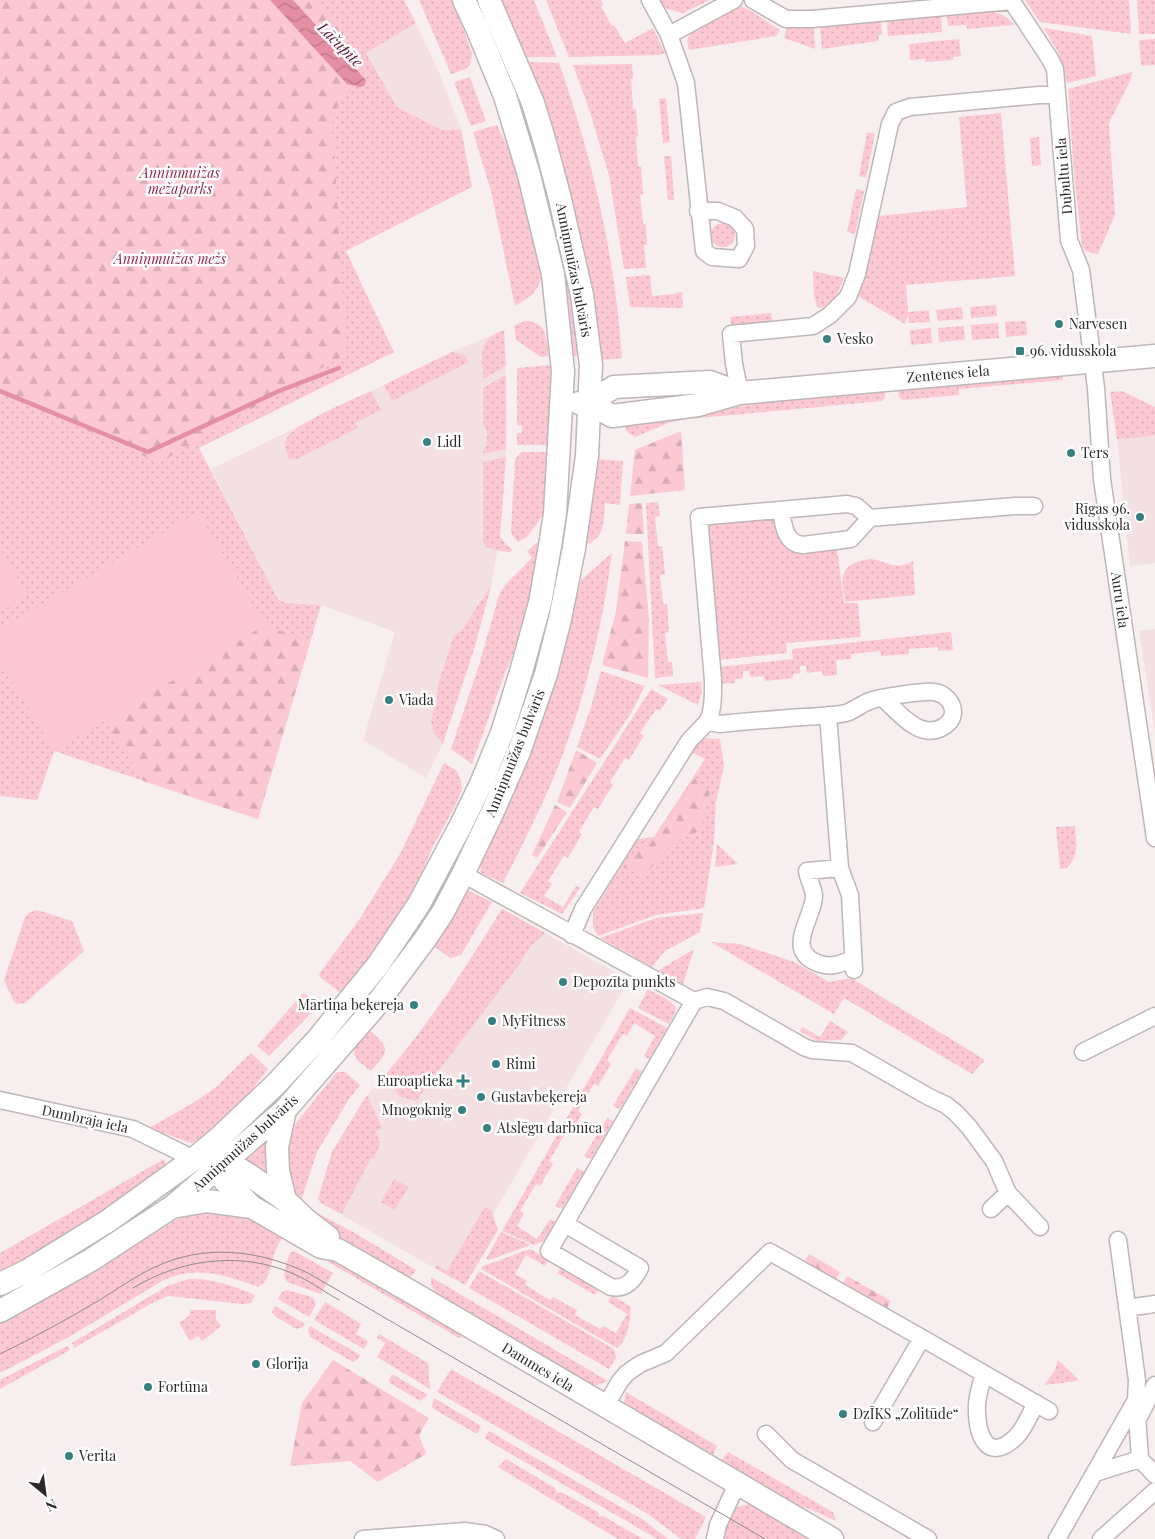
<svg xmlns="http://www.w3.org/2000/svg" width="1155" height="1539" viewBox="0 0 1155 1539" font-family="'Playfair Display',serif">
  <defs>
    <pattern id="grass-dots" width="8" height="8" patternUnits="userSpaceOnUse" patternTransform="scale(1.25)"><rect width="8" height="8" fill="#fcc8d2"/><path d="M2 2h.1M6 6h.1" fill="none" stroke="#d8acb4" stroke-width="1.8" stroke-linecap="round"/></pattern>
    <pattern id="forest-firs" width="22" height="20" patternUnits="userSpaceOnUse" patternTransform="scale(1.25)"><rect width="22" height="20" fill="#fcc8d2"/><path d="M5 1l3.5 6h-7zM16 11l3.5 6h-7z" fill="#d8acb4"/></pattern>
    <pattern id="water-waves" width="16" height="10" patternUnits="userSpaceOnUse" patternTransform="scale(1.25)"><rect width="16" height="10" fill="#e490a2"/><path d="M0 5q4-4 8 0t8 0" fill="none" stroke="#b97684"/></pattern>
  </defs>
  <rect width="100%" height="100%" fill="#f7eeef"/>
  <path fill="#f3e0e3" d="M416 23 440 75 461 129 442 130 397 107 366 52Z
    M504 330 507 416 506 457 500 536 491 586 475 646 443 743 426 778 363 740 395 632 321 605 286 603 278 599 211 469 452 352Z
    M1155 436V563L1130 566 1117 439Z
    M1155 629V733L1139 631Z
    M502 909 629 980 455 1280 321 1203 318 1199 332 1152 365 1098 407 1049 451 991Z"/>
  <path fill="url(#grass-dots)" d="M0 0H404L416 23 366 53 397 107 442 130 461 129 472 187 346 251 394 352 199 448 278 599 286 603 321 605 258 819 54 751 37 800 0 796Z
    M419 0H454L472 54 470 65 466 69 451 74Z
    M501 0H534L557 57H525Z
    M546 0H601L603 5 601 7 612 26 614 25 625 43 653 28 665 53 660 55 569 57Z
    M660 0H710L683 13 664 8Z
    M1025 0H1129L1131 34 1040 22Z
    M1137 0H1155V34H1139Z
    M738 6C751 8 767 23 780 30L776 36 689 50 687 40 692 31Z
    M985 11C998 12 1006 15 1014 25L967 29 966 25 948 26 947 15Z
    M941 16 942 32 888 36 887 20Z
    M881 20 882 34 879 35 878 41 822 49 820 26Z
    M814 26 815 49 784 38 787 27Z
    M1044 28 1092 36 1096 76 1067 83 1058 52Z
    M959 39 961 56 953 57V60L925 62V59L910 60 909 44Z
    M1155 39V65L1141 66 1139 40Z
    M528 62 559 63C593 160 615 256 622 358L602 360 599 353 542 101Z
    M632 64 633 79H631L633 109H636L638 136 636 137 638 166H641L643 194 640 195 643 224H646L647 245H644L646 268 624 269 609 175 589 109 573 65Z
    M1132 72 1131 79 1109 123 1115 215 1098 254 1085 251 1082 245 1074 174 1068 89Z
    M470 77 486 121 471 126 454 82Z
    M666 98 670 142 663 143 659 99Z
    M1001 113 1015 276 906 285 908 312 929 310 930 322 909 323 908 314 905 324 858 296 879 216 967 207 959 117Z
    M497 125 518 169 541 279C537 293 527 299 515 306L491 191 473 132Z
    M867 132 875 134 866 178 859 176Z
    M1039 137 1041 165 1032 166 1030 138Z
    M664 156H671L674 200H668Z
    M856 189 864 191 855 234 847 232Z
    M711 235a12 12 0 1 1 24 0a12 12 0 1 1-24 0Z
    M551 237 563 257 568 274 580 356H574L565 273 561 259Z
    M813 271 844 278 837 295 823 308 817 307 814 296Z
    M650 275 652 296 675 294 676 293 682 292 683 308 630 307 626 277Z
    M996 305 997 316 971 318 970 307Z
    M962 307 963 319 938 321 936 310Z
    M771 313 772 321 731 325 730 317Z
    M525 321C548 322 546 338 549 356L541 357 516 340 514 326Z
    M1026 321 1027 335 1006 337 1005 322Z
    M998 323 999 338 972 340 971 325Z
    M964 326 965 340 939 342 938 328Z
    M931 328 932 343 911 345 910 330Z
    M504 330 506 366 483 379C483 354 476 341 504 330Z
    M452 352 464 355 469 362 392 401 384 385Z
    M550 365 551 445H517V433H522V426L517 425V368Z
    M1063 373V380L959 389V395L903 400 899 397 898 388Z
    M506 375V449L483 454V451L487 444V431L483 424V388Z
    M884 389 885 397 882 401 688 419 671 422 635 437 627 432 625 426 808 395Z
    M371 391 381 410 355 423 358 428 295 460 294 458 290 460C286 453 283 446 287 438 295 423 354 399 371 391Z
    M1122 391 1155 407V436L1117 439 1110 392Z
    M524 452H550L546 511 528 536 518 542 512 535 511 531 515 460 520 453Z
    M506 457 500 536 503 541 512 550 510 552 499 551 486 547 483 541V462Z
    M597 459 623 461 620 505 605 503C603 520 606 539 586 544Z
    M658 502 660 516 655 517 658 546H662L665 574 660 575 663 604H667L669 632 665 633 668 662H672L673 676 655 678 646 503Z
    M773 515C774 531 783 550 801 553 812 554 826 551 837 549L844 603H858L861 637 786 643 787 653 718 660 706 528 713 520Z
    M543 538 522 633 505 673 472 764 451 749 479 665 499 595 505 585 532 558 527 551Z
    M612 553C602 632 582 710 551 784 536 818 520 850 503 883L481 873 480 863 555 674 581 580Z
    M871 559C888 562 896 571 913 561L915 595 845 602C845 595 841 584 843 577 845 564 860 560 871 559Z
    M555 570 561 571 536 673 513 745 442 892 418 930 361 1011 356 1007 419 918Z
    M491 586 475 646 443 743 434 733 431 721 437 699 438 685 454 635 461 631Z
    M951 632 953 650 938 651V647L909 649V654L881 656 880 651 851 654V659L836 660 837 675 823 676 822 671 807 673 806 666H800V673L793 674V678L765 681 764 676 750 677 749 671H743V678L735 679V683L721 684 719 667 793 659 792 649Z
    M601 671 645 686 631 713 600 759 577 747 591 707Z
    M701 682 702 692 698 705 658 685Z
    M651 689 668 699 660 711 656 709 640 733 644 736 629 760 625 758 610 782 613 785 598 809 594 807 579 832 582 834 568 858 564 856 548 881 552 884 544 896 563 907 576 886 580 888 562 914 520 893Z
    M703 738 720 739 724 766 716 802 714 841 704 908 656 915 598 936 593 927V912L638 839 654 837 705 759 693 753 695 743Z
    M444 763 457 771 461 781 462 790 454 808 432 848 419 881 391 930 342 994 321 978 319 974 359 920 400 854Z
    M1075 826C1076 844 1080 854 1067 868L1060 869 1056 827Z
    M717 844 738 864 715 867Z
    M467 890 492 902 461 955 450 958 435 947 462 894Z
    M502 909 545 933 530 947 521 962 416 1101 399 1096 385 1075C430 1023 466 967 502 909Z
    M37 910 72 921 84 951 25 1003 17 1004 14 1002 4 980 25 917 30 912Z
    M703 913 700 932 665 951 652 967 600 938 656 918Z
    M711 942 740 944 794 962 829 982 851 978 985 1060 972 1074 844 998 834 1014Z
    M694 949 683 984 658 970H659Z
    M648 989C654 993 675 1001 676 1009 676 1013 671 1020 669 1024L638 1008Z
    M303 993 313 1000 318 1006 269 1056 257 1046Z
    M630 1008 667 1028 649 1059 644 1056 655 1036 634 1023 627 1036 623 1034 607 1060 611 1064 598 1086 594 1084 578 1111 582 1114 569 1136 565 1134 549 1161 553 1164 540 1186 536 1184 520 1211 524 1214 517 1226 537 1239 550 1219 555 1222 544 1241 534 1245 502 1231Z
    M830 1021 848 1032 841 1040 817 1041 800 1031 802 1027 820 1037Z
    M370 1031C391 1048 389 1052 371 1071 363 1065 353 1060 354 1049Z
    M251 1053 268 1069 242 1103 201 1139 191 1143 149 1128 193 1103 215 1088Z
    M636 1068 642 1071 620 1109 613 1106Z
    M337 1072H345L360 1085 349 1099 317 1152 299 1207 287 1187 288 1148 291 1133 296 1123Z
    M367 1095 382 1128 376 1131 380 1143 374 1159 371 1158 342 1214 321 1203 318 1199 332 1152Z
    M607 1118 613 1121 591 1159 584 1156Z
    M271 1136 270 1179 242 1161Z
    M164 1159 166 1165 119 1203 36 1253 0 1270V1253Z
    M577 1168 584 1172 562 1209 555 1206Z
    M394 1179 408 1187 395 1210 381 1202Z
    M485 1207 491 1210 498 1230 465 1285 435 1268 437 1265 447 1271Z
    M206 1211 249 1213 286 1232C281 1239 277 1246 274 1254 271 1265 269 1282 258 1287 225 1275 198 1265 164 1280L69 1337 0 1373V1321L60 1289 183 1216Z
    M315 1214H319L355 1233 416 1270 411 1277H407L329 1231Z
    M501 1232 531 1245 489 1260 486 1259Z
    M298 1239 463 1334 462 1337 459 1338 299 1245Z
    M530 1249 549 1260 545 1266 526 1255 515 1274 527 1281 525 1285 550 1300 553 1297 577 1310 575 1315 600 1329 603 1326 616 1333 627 1314 608 1302 612 1295 631 1307C631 1318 627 1342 617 1348L481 1269 483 1266Z
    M294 1251 333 1273 321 1294 287 1282C281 1273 287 1262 290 1253Z
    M561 1267 599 1288 595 1295 557 1273Z
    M479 1271 614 1349 616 1358 609 1369 469 1288Z
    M431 1277 608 1381 594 1386 589 1385 437 1296 431 1285Z
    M189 1279C211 1278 235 1286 255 1295L251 1303 242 1304 168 1296 154 1302 74 1348 72 1343 167 1286Z
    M287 1290 312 1297 314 1299 316 1305 309 1317 278 1299 282 1292Z
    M325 1302 361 1324 356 1334 368 1341 364 1349 314 1320Z
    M275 1306 305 1324 303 1327 296 1329 275 1316 272 1312Z
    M190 1310H216V1319L221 1326 202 1341 198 1336 190 1341 179 1323 190 1315Z
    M310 1326 360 1355 357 1360 353 1362 310 1337 308 1330Z
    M379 1334 428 1363 430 1389 377 1357 385 1343 377 1338Z
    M67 1346 70 1350 0 1389V1380Z
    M1058 1360 1078 1379 1077 1381 1044 1385 1054 1372Z
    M451 1369 706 1517 695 1539H681L648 1514 437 1392Z
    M392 1374 428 1395 420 1401 390 1383 389 1380Z
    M626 1392 717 1446 712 1457 627 1406 624 1402Z
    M434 1398 481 1426 478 1433H475L434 1409 432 1407Z
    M489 1431 645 1521 668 1539H657L487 1440 485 1438Z
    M728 1452 833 1512 836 1521 807 1508 795 1505 720 1462Z
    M506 1459 555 1488 557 1493 561 1492 598 1512 599 1517 603 1516 643 1539H618L498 1467Z
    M751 1503 813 1539H725L724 1531 735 1508Z"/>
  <path fill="url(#forest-firs)" d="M0 0H316L367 67 332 114 346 354 159 463 0 391Z
    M681 431 685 490 630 496 635 450Z
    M642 503 644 534H626L629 504Z
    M625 541 642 542 649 619 648 678 602 665 616 611Z
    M265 625 310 642 258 819 143 781 106 720Z
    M576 750 597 763 570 808 557 802Z
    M695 778 710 792 701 830 670 845 644 876 623 867 639 849 648 847Z
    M555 805 567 812 537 858 532 855Z
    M809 1254 840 1272 833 1284 802 1267Z
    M847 1276 891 1301 884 1313 840 1288Z
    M333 1360 429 1418 419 1435 426 1454 378 1482 350 1461 290 1466 302 1403Z"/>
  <path fill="#fcc8d2" d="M198 512 265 625 54 751 0 663V629Z
    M0 548 28 595 0 612Z"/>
  <path fill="url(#water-waves)" d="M270 0H293L365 79 366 81 364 86 360 87 347 84Z"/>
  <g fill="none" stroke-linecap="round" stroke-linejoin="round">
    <path stroke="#e490a2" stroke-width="4.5" d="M0 391 148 452 279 391 339 368"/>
    <defs>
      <path id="street" d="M650 0 669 35 686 83 704 251 712 257 739 259 746 246 745 229 735 218 718 211H698
        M753 0 786 19H812L1012 1
        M1011 0 1050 59 1055 69 1069 240 1081 270 1096 388 1102 479 1155 838
        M669 35 734 0
        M740 393 734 364 731 334 813 326 830 315 848 297 857 274 890 124 896 112 910 107 1039 95H1057
        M781 510C783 524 785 544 803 545L851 539 870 518 1015 506H1034
        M828 715 840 868 850 895 854 970
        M708 722 720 724C748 721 776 719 804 717 818 716 833 716 846 713 855 710 861 704 870 701 879 697 924 691 934 692 944 693 953 702 953 712 953 719 948 724 943 727 920 741 898 712 883 698
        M840 868 807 871C808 879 814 888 814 897 813 917 787 947 813 961 828 969 838 965 853 959
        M463 874 694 1001
        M572 935 583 909 689 741C694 735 700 730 706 723 714 714 713 692 713 680L699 517 847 504 856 506 870 518
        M1083 1052 1155 1016
        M0 1100 133 1129 194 1159
        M991 1209 1008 1193
        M565 1224 640 1268C634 1280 626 1290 611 1287L549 1251 694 1001 707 997 724 1001 804 1047 812 1050 852 1053 929 1097 946 1105 956 1113 969 1127 994 1161 1008 1193 1040 1227
        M1118 1240 1137 1380 1136 1400 1140 1459 1155 1475
        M1127 1308 1155 1304
        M984 1374C981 1383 978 1394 977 1404 976 1431 985 1466 1016 1437 1025 1428 1030 1414 1036 1403
        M605 1407 620 1381 627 1373 640 1364 666 1353 770 1252 922 1338 1049 1411
        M1139 1417 1155 1385
        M873 1422 922 1338
        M766 1434 792 1460 928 1539
        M1095 1473 1140 1459
        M363 1539 465 1531 485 1534 496 1539
        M715 1539 718 1525 737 1484
        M1057 1539 1136 1400
        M1101 1539 1155 1491"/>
      <path id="secondary" d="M579 403H589L614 387 710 382 740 393
        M589 403 612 416 698 405 740 393 1155 356
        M212 1163 236 1167 249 1175 285 1200 306 1220 328 1237
        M221 1165 224 1180 252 1207 321 1247 338 1250 413 1293 832 1539
        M285 1200 278 1171 277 1147 285 1110
        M172 1207 207 1201 252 1207
        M0 1284 27 1271 108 1221 194 1159 219 1138 275 1085 317 1040 378 965 419 904 461 825 481 784 502 733 521 672 540 603 550 546 555 514 563 371 553 274 529 175 505 96 477 28 464 0
        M0 1311 91 1260 172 1207 285 1110 373 1009 426 938 443 912 463 874 494 809 519 752 546 674 560 619 574 548 587 456 591 365 582 295 559 195 546 146 533 103 489 0"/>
    </defs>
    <use href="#street" stroke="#beb6b7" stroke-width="19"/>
    <use href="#secondary" stroke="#beb6b7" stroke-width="25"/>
    <use href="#street" stroke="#fff" stroke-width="16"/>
    <use href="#secondary" stroke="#fff" stroke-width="22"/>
    <path stroke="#918b8c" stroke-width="1" d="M133 1288C186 1256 251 1250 306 1280 317 1286 328 1294 339 1300
      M0 1354C33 1338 66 1320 98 1301 116 1290 134 1277 153 1268 204 1243 259 1250 308 1273L765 1539"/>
  </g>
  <g fill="#378082" stroke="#fefefe" stroke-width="2">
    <circle cx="1059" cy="324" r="5"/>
    <circle cx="827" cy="339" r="5"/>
    <rect x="1015" y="346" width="10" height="10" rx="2.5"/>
    <circle cx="427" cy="442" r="5"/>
    <circle cx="1071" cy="453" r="5"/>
    <circle cx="1140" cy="517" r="5"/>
    <circle cx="389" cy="700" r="5"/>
    <circle cx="563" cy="982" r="5"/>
    <circle cx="414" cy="1005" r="5"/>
    <circle cx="492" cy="1021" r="5"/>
    <circle cx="496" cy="1064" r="5"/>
    <path d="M460.5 1073.5h5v5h5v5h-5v5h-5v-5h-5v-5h5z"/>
    <circle cx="481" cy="1097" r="5"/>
    <circle cx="462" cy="1110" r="5"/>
    <circle cx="487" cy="1128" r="5"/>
    <circle cx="256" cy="1364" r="5"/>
    <circle cx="148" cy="1387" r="5"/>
    <circle cx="843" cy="1414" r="5"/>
    <circle cx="69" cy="1456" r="5"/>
  </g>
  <g text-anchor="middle" stroke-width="5" stroke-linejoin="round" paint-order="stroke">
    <g font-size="14" font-style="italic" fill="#8c2b48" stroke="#fefefe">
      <text x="180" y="178">Anniņmuižas<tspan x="180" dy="16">mežaparks</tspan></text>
      <text x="170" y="264">Anniņmuižas mežs</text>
    </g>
    <g font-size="14" fill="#2d292a" stroke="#fefefe">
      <text transform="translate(1064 176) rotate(-95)" y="5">Dubultu iela</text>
      <text transform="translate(574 270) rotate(79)" y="5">Anniņmuižas bulvāris</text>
      <text transform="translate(948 374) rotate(-5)" y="5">Zentenes iela</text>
      <text transform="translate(1120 600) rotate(82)" y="5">Auru iela</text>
      <text transform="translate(515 753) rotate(-68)" y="5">Anniņmuižas bulvāris</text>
      <text transform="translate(85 1119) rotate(12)" y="5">Dumbrāja iela</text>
      <text transform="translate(245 1143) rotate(-42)" y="5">Anniņmuižas bulvāris</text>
      <text transform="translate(538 1367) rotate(31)" y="5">Dammes iela</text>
    </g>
    <g font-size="14" fill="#2d292a" stroke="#fefefe" text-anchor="start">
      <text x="1069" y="329">Narvesen</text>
      <text x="837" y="344">Vesko</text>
      <text x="1030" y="356">96. vidusskola</text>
      <text x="437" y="447">Lidl</text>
      <text x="1081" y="458">Ters</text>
      <text x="1130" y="514" text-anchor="end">Rīgas 96.<tspan x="1130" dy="16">vidusskola</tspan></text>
      <text x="399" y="705">Viada</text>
      <text x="573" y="987">Depozīta punkts</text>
      <text x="404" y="1010" text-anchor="end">Mārtiņa beķereja</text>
      <text x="502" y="1026">MyFitness</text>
      <text x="506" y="1069">Rimi</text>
      <text x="453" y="1086" text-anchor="end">Euroaptieka</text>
      <text x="491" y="1102">Gustavbeķereja</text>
      <text x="452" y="1115" text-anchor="end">Mnogoknig</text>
      <text x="497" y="1133">Atslēgu darbnīca</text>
      <text x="266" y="1369">Glorija</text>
      <text x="158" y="1392">Fortūna</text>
      <text x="853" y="1419">DzĪKS „Zolitūde“</text>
      <text x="79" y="1461">Verita</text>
    </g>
    <g font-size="15" font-style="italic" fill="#570d27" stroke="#fefefe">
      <text transform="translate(340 45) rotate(45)" y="5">Lāčupīte</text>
    </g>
  </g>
  <g transform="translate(45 1494) rotate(151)" stroke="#fefefe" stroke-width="4" paint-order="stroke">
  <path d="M0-4L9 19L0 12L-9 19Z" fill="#2d292a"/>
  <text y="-8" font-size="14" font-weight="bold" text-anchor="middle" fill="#2d292a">N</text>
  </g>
</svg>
